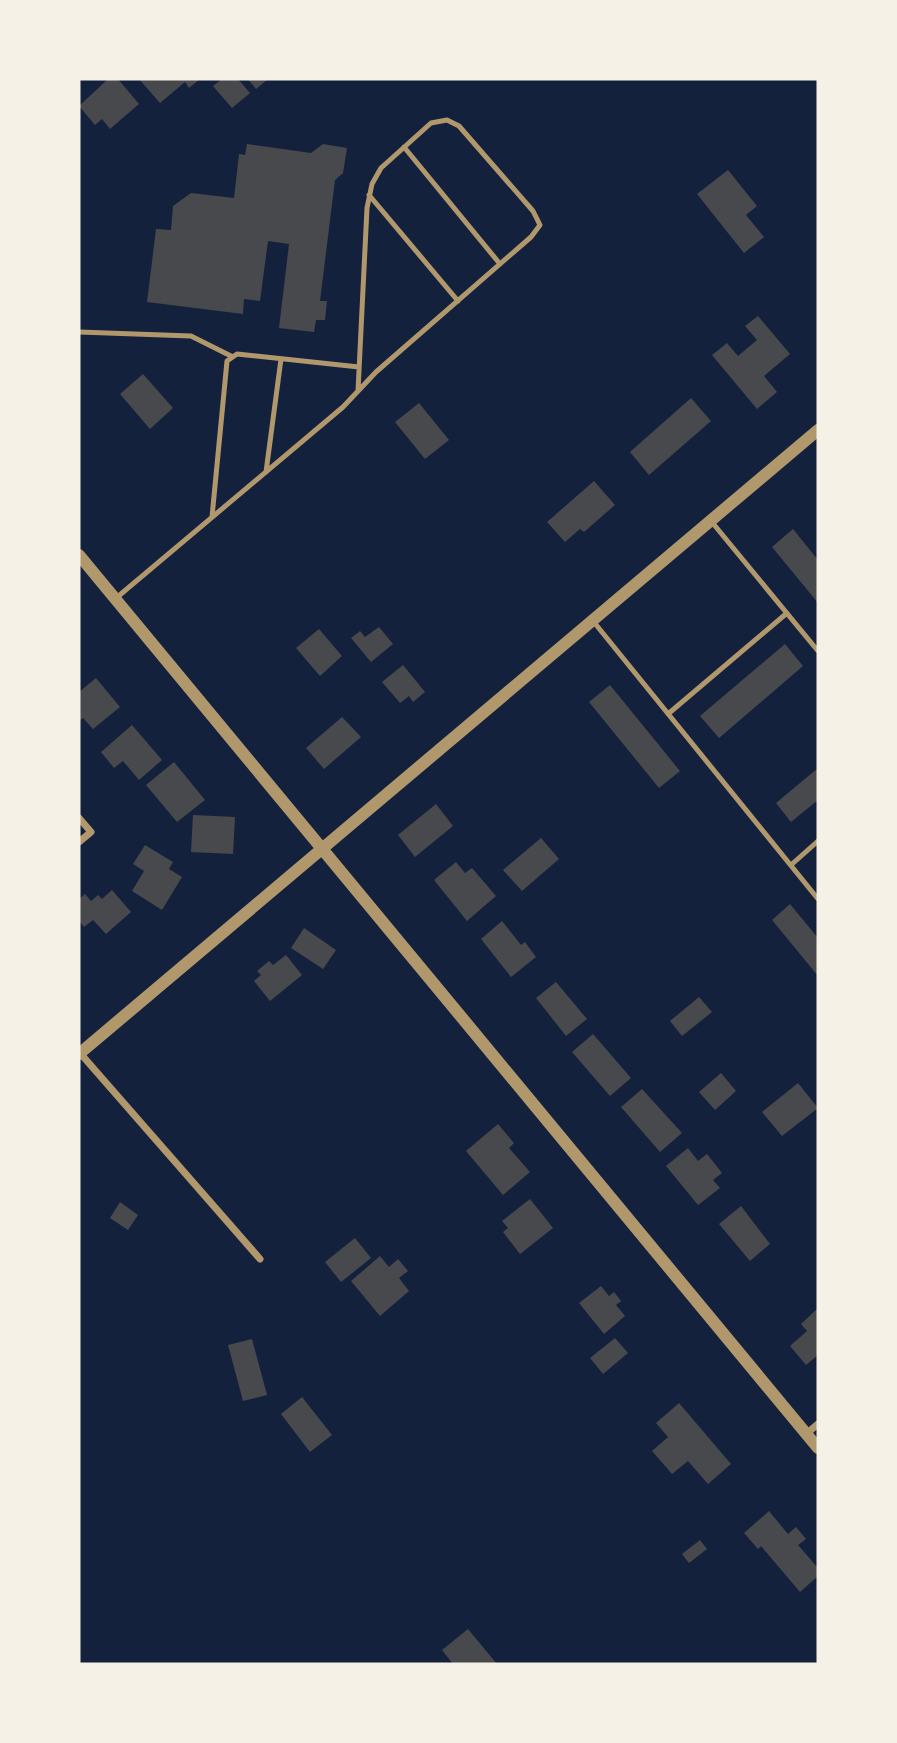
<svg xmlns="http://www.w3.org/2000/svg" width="897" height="1743" viewBox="0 0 897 1743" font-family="'PT Sans Narrow',sans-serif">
  <rect width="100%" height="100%" fill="#14213d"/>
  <path fill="#48494c" d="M108 79H118L139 104 110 129 102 119 95 125 79 106Z
    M139 79H200L189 88 185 82 160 103Z
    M222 79H238L250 93 232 108 213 86Z
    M248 79H268L256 89Z
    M247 144 311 153 323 144 347 148 343 173 335 180 320 301H327L325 320H316L314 332 279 328 289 244 268 241 260 301 244 299 243 314 147 302 156 229 171 230 173 206 191 193 234 198 239 154 245 155Z
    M728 170 757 206 746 215 764 237 744 253 697 194Z
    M758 316 790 354 764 376 777 392 757 409 712 355 727 343 738 356 757 340 745 326Z
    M143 374 173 408 150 429 120 394Z
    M691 398 711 421 649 475 630 452Z
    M419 403 449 440 425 459 395 422Z
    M594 481 615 505 584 532 580 529 565 542 547 522Z
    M793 529 818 560V603L772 547Z
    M379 627 393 644 371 662 351 638 360 631 365 637Z
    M319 629 342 656 320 676 296 648Z
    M785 644 803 666 719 738 700 716Z
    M403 665 425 692 413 702 409 696 400 703 382 682Z
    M96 678 120 707 93 729 83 718 79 721V692Z
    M610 685 680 771 659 788 589 702Z
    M342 717 361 737 324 769 306 748Z
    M132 725 162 760 139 780 123 761 114 768 101 752Z
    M174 762 205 800 177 822 146 785Z
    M818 768V800L791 822 776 803Z
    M436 804 453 826 415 857 398 835Z
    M193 815 235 817 233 854 191 852Z
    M541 838 559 859 522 891 503 870Z
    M145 845 173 862 169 869 182 877 162 910 132 891 144 871 133 864Z
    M456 862 465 873 472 868 496 896 467 921 434 880Z
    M112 890 131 912 106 934 93 920 84 927 79 921V899L85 894 91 901 98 895 102 899Z
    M790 904 818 938V976L772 920Z
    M502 921 521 945 525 942 536 957 511 977 481 939Z
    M304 928 336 950 323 969 291 948Z
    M286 955 302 975 270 1001 254 981 261 975 257 971 269 961 273 965Z
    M556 982 587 1019 566 1036 536 998Z
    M699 997 712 1012 682 1036 670 1021Z
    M593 1034 631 1078 610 1096 572 1052Z
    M721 1073 736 1091 715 1110 699 1092Z
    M798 1083 818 1108 782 1136 762 1112Z
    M642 1089 682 1133 660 1152 621 1107Z
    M498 1124 514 1143 509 1148 530 1172 503 1195 466 1151Z
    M688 1148 698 1161 707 1154 722 1173 713 1180 720 1188 698 1205 666 1166Z
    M530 1199 553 1228 520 1254 503 1232 508 1228 502 1221Z
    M120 1202 138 1215 128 1230 110 1218Z
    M741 1206 770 1244 750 1261 719 1224Z
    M355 1238 371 1258 341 1282 325 1262Z
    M380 1256 389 1267 398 1259 408 1271 399 1278 409 1291 380 1316 351 1281Z
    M601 1286 609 1296 614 1292 621 1301 616 1305 625 1316 604 1334 579 1303Z
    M818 1308V1355L806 1365 790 1346 807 1331 801 1324Z
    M615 1338 628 1353 603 1374 590 1358Z
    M252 1339 267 1395 243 1401 228 1345Z
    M302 1397 332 1435 310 1452 281 1414Z
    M679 1403 731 1464 708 1484 688 1461 672 1474 652 1451 668 1437 656 1423Z
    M769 1511 788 1534 796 1527 806 1539 798 1545 818 1568V1576L800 1592 761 1546 758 1549 744 1533Z
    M700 1540 707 1549 689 1563 682 1554Z
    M468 1629 497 1664H453L442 1650Z"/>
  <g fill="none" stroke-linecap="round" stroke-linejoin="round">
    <path stroke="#b1986c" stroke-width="5" d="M404 147 500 264
      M369 195 458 301
      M79 332 191 336 233 357
      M266 472 281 359
      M212 517 227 361 237 354 359 367
      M711 521 818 651
      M115 599 343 407 376 372 531 237 540 225 533 211 459 126 447 120 431 123 381 168 372 184 367 208 358 391
      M593 621 818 899
      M668 714 787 613
      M791 865 818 841"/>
    <path stroke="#b1986c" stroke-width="7" d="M79 818 91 832 79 842
      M80 1053 260 1259
      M806 1434 818 1424"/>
    <path stroke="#b1986c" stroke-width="12" d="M79 555 818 1448
      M79 1054 818 430"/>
  </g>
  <rect width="897" height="1743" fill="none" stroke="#f6f1e7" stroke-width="161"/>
</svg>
